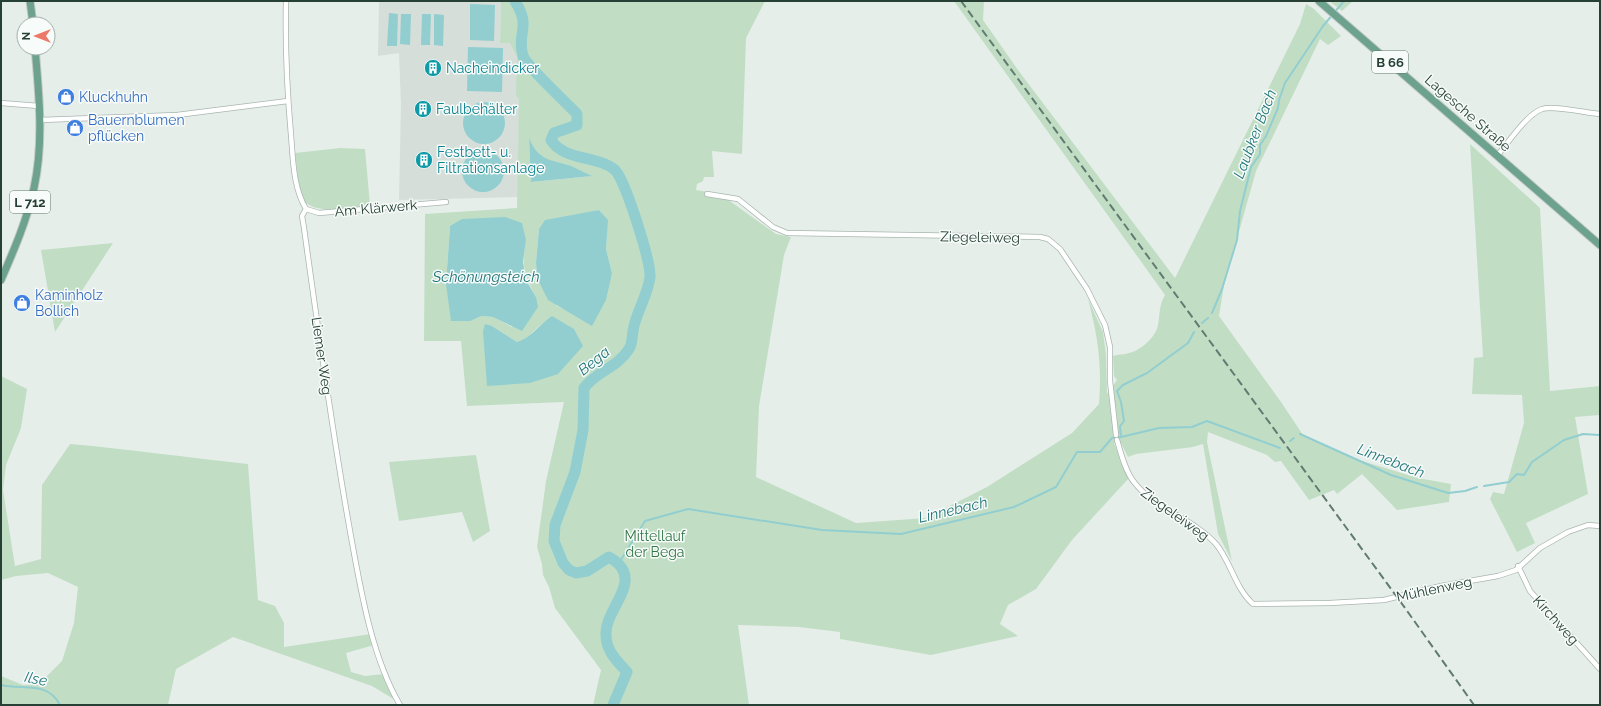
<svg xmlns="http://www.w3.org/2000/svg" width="1601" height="706" viewBox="0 0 1601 706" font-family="Raleway,sans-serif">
  <rect width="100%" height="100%" fill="#e6eeea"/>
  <path fill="#d5ded9" d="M379 1H501L500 43H520L518 197 399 200 401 104 399 53 378 56Z"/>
  <path fill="#c1dec5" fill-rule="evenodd" d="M501 1H765L746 38 742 154 712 151 714 177H704L703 181 697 184 696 190 713 193V198L727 199 776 234 791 237 784 255 759 406 756 477 856 523 926 518 987 487 1072 433 1099 404C1102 364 1098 337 1088 299L1103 332 1106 355 1107 394 1117 380 1114 376 1113 356C1118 354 1124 355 1129 353 1140 351 1156 337 1158 325 1160 314 1159 305 1165 295L954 1H984L983 20 1018 70 1175 278 1300 24 1306 4 1314 9 1341 36 1328 45 1320 39 1256 171 1224 285 1219 316 1281 402 1303 435 1359 460 1418 478 1451 484 1449 502 1397 510 1362 474 1337 494 1334 490 1309 500 1281 461 1275 462 1267 455 1208 432 1207 442 1232 561 1218 534 1203 444 1193 447 1136 454 1128 457 1120 441 1114 443 1129 478 1072 540 1036 589 1008 605 1000 624 1018 636 931 655 840 639V632L799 627 738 625 749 705H593L601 670 555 608 549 587 543 575 542 564 537 547 546 481 564 402 467 406 461 341H424L425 214 517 208 519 99 516 96 517 57 510 43H500ZM529 139 533 147 544 159 574 168 591 176 531 182ZM599 210 607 220 606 249 612 273 592 325 577 315 557 306 537 278 536 262 539 229 574 216ZM450 226 526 240C522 266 523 273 536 297L512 327 494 317 481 316 446 284ZM542 323 487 386 492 326 517 342 525 340Z
    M1329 1H1353L1342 11Z
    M1470 144 1540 208 1550 391 1600 386V415L1575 417 1588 494 1526 523 1535 543 1517 552 1490 499 1493 492 1504 494 1524 423 1522 395 1472 394 1474 358 1483 357Z
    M340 148 365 149 370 205C353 207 310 217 302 197 298 184 297 167 295 153Z
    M113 243 55 332 41 250Z
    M1 376 27 389 21 428 6 465 3 490 15 566 41 559 42 485 70 444C130 449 189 458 248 464L258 600 275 606 284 623V647L371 634 374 645 346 653 351 672 365 676 384 674 395 700 372 686 233 637 176 669 168 705H1V676L23 685 39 684 62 661 74 623 78 587 48 573 16 576 1 580Z
    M476 455 490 531 473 542 462 512 399 521 389 462Z"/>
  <path fill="#92ced0" d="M470 4 495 5 494 41 470 40Z
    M389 13 398 14 397 46H387Z
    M401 14H411L410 45 400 44Z
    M422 14H431L430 45H421Z
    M434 14 444 15 443 46 434 45Z
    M468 47 503 48 502 92 467 91Z
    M463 123a21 21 0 1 1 42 0a21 21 0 1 1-42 0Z
    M529 138C539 161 549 159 571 166 578 169 585 173 592 176L531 182Z
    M462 171a21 21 0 1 1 42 0a21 21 0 1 1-42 0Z
    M599 210 608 220 606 249 612 273 606 300 592 326 548 300 537 278 536 262 539 229 545 220Z
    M505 217 522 223 526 240 523 262 526 280 536 297 538 307 522 331 493 317 481 316 470 321H451L446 284 450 226 462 219Z
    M552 316 574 329 583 346 558 374 530 383 487 386 483 331 485 324 492 326 517 342C531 338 540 324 552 316Z"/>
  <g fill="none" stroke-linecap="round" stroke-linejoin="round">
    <path stroke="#92ced0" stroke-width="2" d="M1212 313 1222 289 1237 240 1240 211 1251 167 1260 154V145L1266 136 1278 108 1279 100 1285 83 1323 26 1344 1
      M1202 323 1208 318
      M1300 434 1391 475 1448 493 1465 491 1477 487
      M1121 437 1120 426 1124 421 1121 402 1117 391 1123 385 1147 373 1188 343 1194 332
      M1290 441 1294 438
      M1484 486 1509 482 1517 474 1524 475 1532 462 1564 440 1583 434 1600 435
      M619 563 645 521 688 509 822 530 901 534 1014 507 1056 487 1077 452H1100L1112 438 1121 437 1159 428 1192 427 1207 421 1280 448
      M1 685C24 690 48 681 60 705"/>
    <path stroke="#92ced0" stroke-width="11" d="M515 1C532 28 516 33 523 56 527 67 567 103 577 114V125L554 133 551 140C564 161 597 155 615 170 625 179 651 262 650 277 648 294 638 309 634 326 632 333 633 343 629 349 616 369 598 370 584 388L583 430 575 472 555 525 554 541 563 563 569 570 576 573 587 571 609 557C648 579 604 608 606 635 606 651 617 661 627 672L613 705"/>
    <defs>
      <path id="street" d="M286 1C285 46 287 90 291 135 293 159 293 187 306 209
        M1 103 39 106
        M40 120 177 115 288 101
        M1497 156C1507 144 1527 114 1542 109 1553 105 1587 113 1600 114
        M707 194 738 199 773 227 787 233 1040 237 1048 239 1060 249 1087 289 1105 325 1110 347V381L1116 435
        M306 209 302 216 304 228C318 329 332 431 350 531 360 586 371 656 400 705
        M306 209 319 213 446 202
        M1117 440C1121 453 1125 471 1134 482 1155 510 1193 518 1216 544 1231 562 1235 588 1253 604L1330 603 1384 600 1441 586 1498 576 1516 570 1540 548 1568 532 1588 525 1600 526
        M1518 566 1530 591 1600 669"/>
      <path id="primary" d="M30 1 33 24
        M1319 1 1600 245
        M1 280C14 250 27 220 34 188 44 142 39 94 35 48"/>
    </defs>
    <use href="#street" stroke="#a9b6b0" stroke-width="6"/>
    <use href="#primary" stroke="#c2cac7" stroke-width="9"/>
    <use href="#street" stroke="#fff" stroke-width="4.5"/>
    <use href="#primary" stroke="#6da28e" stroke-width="7"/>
    <path stroke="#617b71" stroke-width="2" stroke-dasharray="8 4" stroke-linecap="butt" d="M961 1 1405 608 1474 705"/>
  </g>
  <defs>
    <symbol id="building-disc" viewBox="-11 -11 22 22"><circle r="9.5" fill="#0f9aa8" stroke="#f7fbf9"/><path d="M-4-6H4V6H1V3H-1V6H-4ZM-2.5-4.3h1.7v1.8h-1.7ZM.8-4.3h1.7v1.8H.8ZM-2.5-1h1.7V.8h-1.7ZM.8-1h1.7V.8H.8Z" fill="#fff"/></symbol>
    <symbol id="shop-disc" viewBox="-11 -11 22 22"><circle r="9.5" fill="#3f7fe0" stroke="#f7fbf9"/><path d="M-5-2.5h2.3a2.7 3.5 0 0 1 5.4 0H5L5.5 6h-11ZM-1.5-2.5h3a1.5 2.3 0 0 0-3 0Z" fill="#fff"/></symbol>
  </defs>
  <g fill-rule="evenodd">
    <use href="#building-disc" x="423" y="58" width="20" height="20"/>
    <use href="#shop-disc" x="56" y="87" width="20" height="20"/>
    <use href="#building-disc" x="413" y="99" width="20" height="20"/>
    <use href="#shop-disc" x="65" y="118" width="20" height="20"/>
    <use href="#building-disc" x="414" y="150" width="20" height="20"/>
    <use href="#shop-disc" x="12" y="293" width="20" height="20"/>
  </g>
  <g text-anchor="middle" stroke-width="3" stroke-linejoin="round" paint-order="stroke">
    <g fill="#f7fbf9" stroke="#657870" stroke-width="1">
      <rect x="1372" y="51" width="36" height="22" rx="3"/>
      <rect x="10" y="191" width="40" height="22" rx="3"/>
    </g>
    <g font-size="13" font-weight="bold" fill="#264036">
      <text x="1390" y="67">B 66</text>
      <text x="30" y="207">L 712</text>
    </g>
    <g font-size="14" fill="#0d838f" stroke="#f7fbf9" text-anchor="start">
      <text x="446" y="73">Nacheindicker</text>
      <text x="436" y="114">Faulbehälter</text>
      <text x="437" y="157">Festbett- u.<tspan x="437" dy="16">Filtrationsanlage</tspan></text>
    </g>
    <g font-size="14" fill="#366cbe" stroke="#f7fbf9" text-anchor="start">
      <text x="79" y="102">Kluckhuhn</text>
      <text x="88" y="125">Bauernblumen<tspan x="88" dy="16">pflücken</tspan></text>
      <text x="35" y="300">Kaminholz<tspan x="35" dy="16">Bollich</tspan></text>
    </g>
    <g font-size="14" fill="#264036" stroke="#f7fbf9">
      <text transform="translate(1468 113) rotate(41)" y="5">Lagesche Straße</text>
      <text transform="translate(376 208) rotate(-5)" y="5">Am Klärwerk</text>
      <text transform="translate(980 237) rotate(1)" y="5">Ziegeleiweg</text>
      <text transform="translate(322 356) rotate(82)" y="5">Liemer Weg</text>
      <text transform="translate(1175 514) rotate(36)" y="5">Ziegeleiweg</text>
      <text transform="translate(1434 589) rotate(-12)" y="5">Mühlenweg</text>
      <text transform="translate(1556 620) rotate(48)" y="5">Kirchweg</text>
    </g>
    <g font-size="14" fill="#317644" stroke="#f7fbf9">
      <text x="655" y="541">Mittellauf<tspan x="655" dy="16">der Bega</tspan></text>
    </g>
    <g font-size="15" font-style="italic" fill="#21767a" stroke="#f7fbf9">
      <text transform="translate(1255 134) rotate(-69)" y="5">Laubker Bach</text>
      <text x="486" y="282">Schönungsteich</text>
      <text transform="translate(594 361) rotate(-39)" y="5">Bega</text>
      <text transform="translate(1391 461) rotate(21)" y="5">Linnebach</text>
      <text transform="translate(953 510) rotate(-13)" y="5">Linnebach</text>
      <text transform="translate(36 679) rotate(12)" y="5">Ilse</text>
    </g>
  </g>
  <rect width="1601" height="706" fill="none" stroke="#264036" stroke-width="4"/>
  <g transform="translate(36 36) rotate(270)"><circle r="19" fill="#f7fbf9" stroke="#a3b0ab"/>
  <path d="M0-3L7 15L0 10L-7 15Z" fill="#ec7867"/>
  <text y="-6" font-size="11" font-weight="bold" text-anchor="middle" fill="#264036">N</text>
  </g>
</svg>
